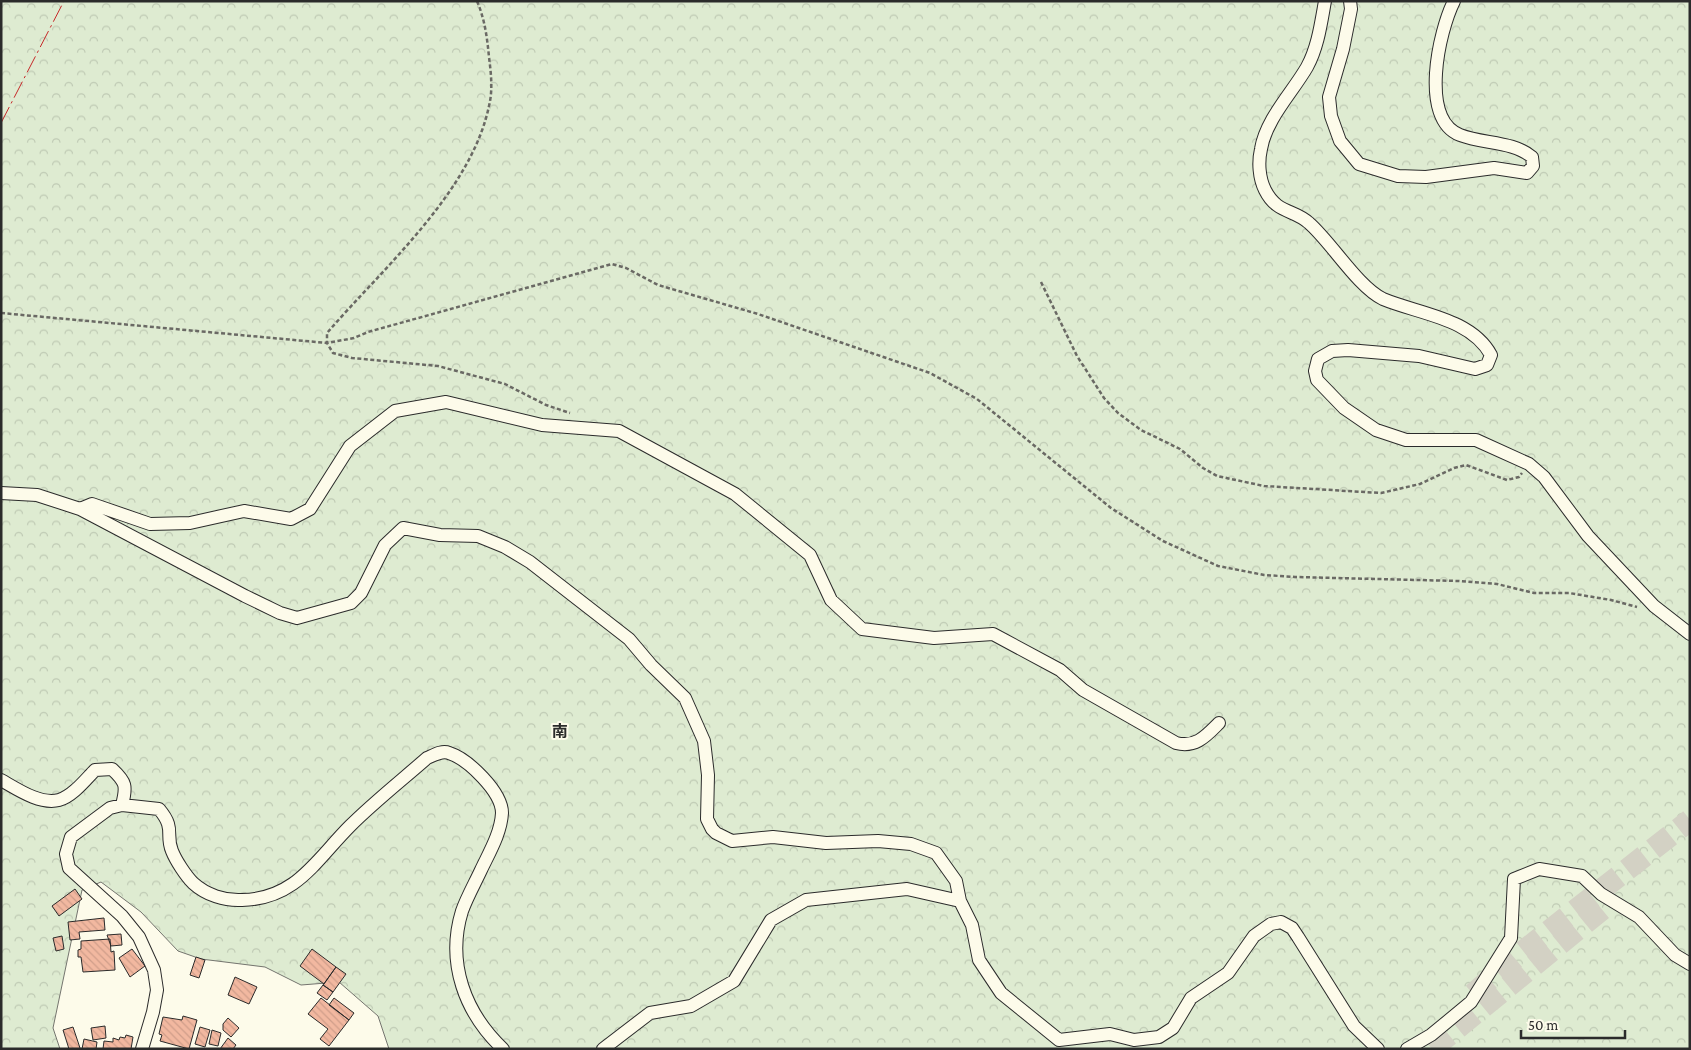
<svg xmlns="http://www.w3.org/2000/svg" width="1691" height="1050" viewBox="0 0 1691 1050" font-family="'Crimson Pro','Noto Sans JP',serif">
  <defs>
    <pattern id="forest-crowns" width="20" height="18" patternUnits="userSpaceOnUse" patternTransform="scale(1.25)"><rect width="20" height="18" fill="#deebd1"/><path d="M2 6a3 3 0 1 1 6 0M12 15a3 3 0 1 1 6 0" fill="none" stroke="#bfcab4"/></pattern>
    <pattern id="building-back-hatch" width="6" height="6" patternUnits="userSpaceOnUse" patternTransform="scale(1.25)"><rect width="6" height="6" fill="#f2b8a0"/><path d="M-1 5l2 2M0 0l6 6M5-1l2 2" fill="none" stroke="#d09e8a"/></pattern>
  </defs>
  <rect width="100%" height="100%" fill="#fdfbea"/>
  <path fill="url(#forest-crowns)" stroke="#74746e" d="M1 1H1690V1049H389L378 1016 339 982 301 985 265 967 201 959 178 951 141 912 101 882 82 890 53 1028 60 1049H1Z"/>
  <path fill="url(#building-back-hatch)" stroke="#2b2b2b" d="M75 889 82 899 59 916 52 906Z
    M104 918 105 930 79 932 80 939 70 940 68 922Z
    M121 934 122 945 111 946 107 935Z
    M62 936 64 949 56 951 53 938Z
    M110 939 111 952 114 951 115 970 83 972 81 957H78V950L81 949V941Z
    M132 949 145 966 130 977 119 958Z
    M312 949 336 967 324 984 300 966Z
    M196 957 205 960 199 978 190 975Z
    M336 967 346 974 333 992 323 985Z
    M235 977 257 987 249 1004 228 995Z
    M323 985 333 992 327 1000 317 993Z
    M321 998 349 1020 329 1046 320 1039 328 1029 308 1014Z
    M334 998 354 1013 349 1020 329 1005Z
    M183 1016 197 1020 189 1049 160 1041 162 1035 159 1034 163 1017 182 1020Z
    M228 1018 239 1028 231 1037 223 1030V1024Z
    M105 1026 106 1038 93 1040 91 1028Z
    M73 1027 80 1048 77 1049H69L63 1030Z
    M200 1027 210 1030 205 1047 195 1044Z
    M212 1030 221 1033 218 1046 209 1044Z
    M126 1035 133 1037 131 1049H103L104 1041 113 1042V1038L119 1040 120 1037 125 1038Z
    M228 1038 236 1045 233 1049H220Z
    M84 1039 97 1042 96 1049H82Z"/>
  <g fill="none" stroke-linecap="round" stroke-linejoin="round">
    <path stroke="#d3d1c4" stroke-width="22" stroke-dasharray="22 11" stroke-linecap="butt" d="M1473 994 1521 953 1690 820
      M1432 1049 1611 902"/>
    <defs>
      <path id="minor" d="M1325 1C1321 23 1318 47 1307 67 1292 93 1266 119 1261 149 1258 162 1259 178 1265 190 1277 214 1294 209 1309 223 1331 242 1358 287 1383 299 1419 314 1471 318 1491 355L1487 365 1475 369 1419 356 1348 350 1332 351 1318 359 1315 371 1317 380 1344 408 1376 430 1406 440H1476L1529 464 1544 477 1588 536 1654 606 1690 634
        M1350 1 1351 9 1343 49 1329 97 1331 116 1340 141 1359 164 1398 176 1426 177 1494 168 1527 173 1533 166 1532 157C1513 141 1483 144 1460 135 1419 119 1439 31 1454 1
        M1 493 37 495 80 509 245 596 280 613 297 618 351 603 361 593 385 545 403 528 440 535 478 536 505 547 530 562 629 639 651 665 685 698 704 741 708 775 707 819 712 829 716 833 732 841 773 837 826 843 878 841 911 844 936 853 956 881 960 901 972 925 979 960 1001 993 1059 1040 1110 1034 1134 1040 1159 1037 1173 1028 1191 998 1228 973 1254 936 1271 924 1281 922 1292 928 1298 937 1354 1026 1378 1049
        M80 509 92 504 150 524 190 523 244 511 291 519 310 509 350 446 395 411 446 402 542 425 619 431 735 494 810 555 831 600 862 629 934 638 993 634 1060 670 1083 690 1176 743C1196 748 1206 736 1219 723
        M1 780C17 789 40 805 59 800 73 796 86 779 95 770L112 769C126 782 127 786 122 805
        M142 1049 153 1012 157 990 154 970 139 937 122 916 69 868 66 854 71 837 110 808 122 805 159 809C176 829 165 834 172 851 176 861 186 876 193 883 206 895 225 901 242 900 296 899 316 860 350 826 374 802 402 780 427 758 434 755 442 750 449 753 468 759 502 792 502 813 501 833 489 853 481 870 475 883 467 897 462 911 446 963 465 1013 503 1049
        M603 1049 650 1013 691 1006 734 981 771 920 806 900 907 889 960 901
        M1407 1049 1431 1035 1471 1002 1511 938 1514 879 1539 869 1582 876 1601 894 1639 917 1675 955 1690 964"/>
    </defs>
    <use href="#minor" stroke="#2b2b2b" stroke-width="14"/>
    <path stroke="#6a6964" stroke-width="2.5" stroke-dasharray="4 2.5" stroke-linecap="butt" d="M477 1C485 20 487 37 489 57 491 73 493 90 489 106 471 192 383 268 327 333V343L333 353 352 358 438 366 505 384 546 405 570 413
      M1041 282 1077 356 1104 398 1118 413 1141 430 1180 449 1203 468 1217 476 1264 486 1381 493 1420 484 1454 468 1466 465 1507 480 1519 477 1522 473
      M1 313 327 343 354 338 368 332 612 264 626 268 658 285 758 314 930 373 977 399 1111 508 1163 541 1218 566 1264 575 1295 577 1459 581 1497 584 1534 593H1569L1611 600 1637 607"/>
    <use href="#minor" stroke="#fdfbea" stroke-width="12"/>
    <path stroke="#c62828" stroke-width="1" stroke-dasharray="18 4 2.5 4" stroke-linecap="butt" d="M1 123 64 1"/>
  </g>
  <g text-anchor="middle" stroke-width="4" stroke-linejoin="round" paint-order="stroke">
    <g font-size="16" font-weight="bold" fill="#2b2b2b" stroke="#fdfbea">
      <text x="560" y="737">南</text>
    </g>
  </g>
  <rect width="1691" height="1050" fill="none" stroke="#2b2b2b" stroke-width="5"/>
  <path d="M1521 1030v8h104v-8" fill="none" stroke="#2b2b2b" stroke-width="2.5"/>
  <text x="1528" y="1030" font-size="15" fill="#2b2b2b" stroke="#fdfbea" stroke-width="4" paint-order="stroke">50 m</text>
</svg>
